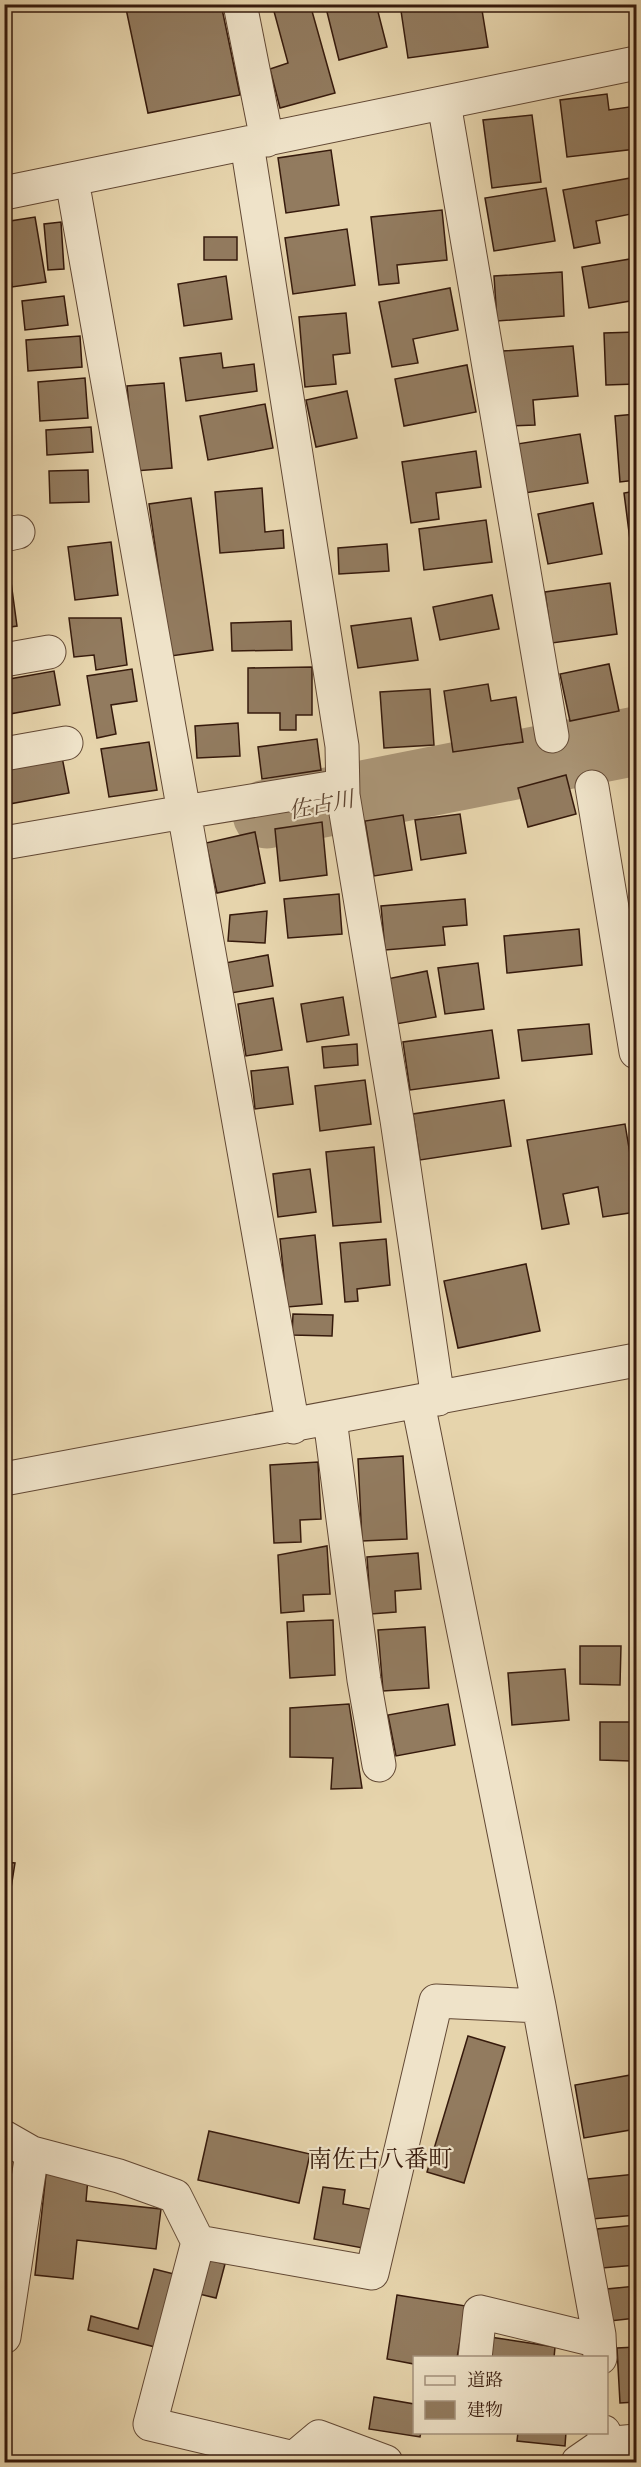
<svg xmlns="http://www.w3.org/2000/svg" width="641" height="2467" viewBox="0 0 641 2467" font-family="'IM FELL French Canon','Noto Serif JP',serif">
  <rect width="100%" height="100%" fill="#e6d4ac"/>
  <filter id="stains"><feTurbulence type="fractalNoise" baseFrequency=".00333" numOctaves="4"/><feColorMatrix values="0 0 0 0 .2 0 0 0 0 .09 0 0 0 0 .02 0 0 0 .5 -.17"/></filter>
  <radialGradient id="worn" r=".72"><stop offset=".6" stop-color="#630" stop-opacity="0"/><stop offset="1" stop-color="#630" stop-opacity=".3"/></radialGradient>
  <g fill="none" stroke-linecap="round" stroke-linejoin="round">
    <path stroke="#aa9576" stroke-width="69" d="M267 814 636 741"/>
  </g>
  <path fill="#927b5f" stroke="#361a0c" stroke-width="1.5" d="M125 4H221L240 95 148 113Z
    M272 4H310L335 93 280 108 270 69 288 63Z
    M325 4H376L387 47 339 60Z
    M400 4H481L488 47 408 58Z
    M607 94 609 110 636 106V149L567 157 560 100Z
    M532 115 541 182 492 188 483 120Z
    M331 150 339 205 286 213 278 158Z
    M636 177V213L596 221 600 243 574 248 563 190Z
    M546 188 555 241 494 251 485 198Z
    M442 210 447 260 397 265 399 283 379 285 371 217Z
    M35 217 46 282 12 287 4 222Z
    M61 222 64 269 48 270 44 224Z
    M347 229 355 285 293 294 285 238Z
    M204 237H237V260H204Z
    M636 258V300L589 308 582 267Z
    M562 272 564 316 497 321 494 276Z
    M226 276 232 319 184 326 178 284Z
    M450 288 458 330 413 339 418 363 392 367 379 302Z
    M64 296 68 325 25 330 22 301Z
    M346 313 350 353 333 355 336 384 305 387 299 317Z
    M636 332V384L606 385 604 333Z
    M80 336 82 367 28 371 26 340Z
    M573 346 578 396 533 400 535 425 509 426 503 351Z
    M221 353 223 368 254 364 257 391 186 401 180 358Z
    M467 365 476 412 404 426 395 379Z
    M85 378 88 418 40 421 38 382Z
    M164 383 172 468 135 471 127 386Z
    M347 391 357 438 316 447 306 400Z
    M265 404 273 448 208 460 200 416Z
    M636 414V480L620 482 615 416Z
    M91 427 93 452 47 455 46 430Z
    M580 434 588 483 525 493 517 444Z
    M476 451 481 487 436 493 439 519 411 523 402 462Z
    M88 470 89 502 50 503 49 471Z
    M262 488 265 532 283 530 284 548 220 553 215 492Z
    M636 491V539L630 540 624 493Z
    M191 498 213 650 171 656 149 504Z
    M593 503 602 554 548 564 538 514Z
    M486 520 492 562 424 570 419 529Z
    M111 542 118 595 75 600 68 547Z
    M387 544 389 571 339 574 338 548Z
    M11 582 17 626 4 628V583Z
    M610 583 617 634 552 643 545 592Z
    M492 595 499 629 440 640 433 607Z
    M69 618H121L127 665 96 670 94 655 74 657Z
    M411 618 418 660 358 668 351 626Z
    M291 621 292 650 232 651 231 623Z
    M609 664 619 711 570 721 560 674Z
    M312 667V715H296V730H280V713H248V668Z
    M132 669 137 701 111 705 116 734 97 738 87 676Z
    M54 671 60 705 4 715V680Z
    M488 684 491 701 516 697 523 742 453 752 444 691Z
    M430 689 434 745 384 748 380 692Z
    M238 723 240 756 197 758 195 726Z
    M317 739 321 770 262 779 258 747Z
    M149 742 157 790 109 797 101 749Z
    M62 757 69 793 4 805V767Z
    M566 775 576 814 528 827 518 788Z
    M460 814 466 853 421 860 415 820Z
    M403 815 412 870 374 876 365 821Z
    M322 822 327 875 280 881 275 829Z
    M255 832 265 883 217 893 206 843Z
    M339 894 342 934 288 938 284 899Z
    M465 899 467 925 443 927 445 945 385 950 381 906Z
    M267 911 265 943 228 941 230 915Z
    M579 929 582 965 507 973 504 936Z
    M268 955 273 986 231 993 225 963Z
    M478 963 484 1009 445 1014 438 968Z
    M427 971 436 1017 396 1024 387 979Z
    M343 997 349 1035 307 1042 301 1004Z
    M273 998 282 1050 246 1056 238 1004Z
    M589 1024 592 1054 522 1061 518 1030Z
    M492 1030 499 1078 410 1090 403 1042Z
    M357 1044 358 1065 324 1068 322 1047Z
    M288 1067 293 1104 255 1109 251 1071Z
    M365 1080 371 1124 320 1131 315 1086Z
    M504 1100 511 1146 420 1160 413 1114Z
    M625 1124 636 1190V1212L603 1217 598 1187 563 1194 569 1224 542 1229 527 1140Z
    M374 1147 381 1222 333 1226 326 1152Z
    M310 1169 316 1212 278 1217 273 1174Z
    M315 1235 322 1304 287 1307 280 1239Z
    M386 1239 390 1285 357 1289 358 1301 345 1302 340 1243Z
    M526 1264 540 1331 458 1348 444 1281Z
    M293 1314 333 1315 332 1336 292 1335Z
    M403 1456 407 1539 362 1541 358 1459Z
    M318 1462 321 1519 300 1520 301 1542 274 1543 270 1465Z
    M327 1546 330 1594 303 1595 304 1611 281 1613 278 1555Z
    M418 1553 421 1589 395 1591 396 1612 371 1614 367 1557Z
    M333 1620 335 1675 290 1678 287 1622Z
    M425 1627 429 1688 383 1691 378 1630Z
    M580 1646H621L620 1685 580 1684Z
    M565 1669 569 1720 512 1725 508 1673Z
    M349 1704 362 1788 331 1789 333 1758 290 1757V1708Z
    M448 1704 455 1745 396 1756 388 1715Z
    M600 1722H631V1761L600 1760Z
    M4 1862 15 1863 4 1932Z
    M468 2036 505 2047 464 2183 427 2172Z
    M636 2074V2129L584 2138 575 2085Z
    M209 2131 310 2154 299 2203 198 2180Z
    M46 2174 88 2178 86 2201 161 2209 156 2249 77 2240 73 2279 35 2275Z
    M636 2174V2215L592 2219 588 2179Z
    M323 2187 345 2190 343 2204 375 2210 368 2249 314 2239Z
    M636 2225V2265L602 2268 597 2229Z
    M207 2259 225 2264 216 2298 199 2294Z
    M154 2269 178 2275 159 2348 88 2330 91 2316 138 2329Z
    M636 2286V2318L610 2321 607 2289Z
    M397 2295 466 2306 457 2358H414V2364L387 2359Z
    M490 2337 555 2347 554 2358H487Z
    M636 2347V2402L620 2403 617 2348Z
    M374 2397 414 2404V2432H421L420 2437 369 2429Z
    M518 2432H566L565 2446 517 2441Z"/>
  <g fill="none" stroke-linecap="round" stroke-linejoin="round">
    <defs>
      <path id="minor" d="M240 4 267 140
        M444 103 552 736
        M247 144 342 746 343 795 397 1120 438 1399
        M4 193 636 63
        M4 535 18 532
        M4 660 49 652
        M4 754 66 743
        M592 787 636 1052
        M4 843 184 812 72 180
        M418 1403 539 2006 599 2335 600 2358
        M330 1419 364 1680 379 1765
        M293 1427 184 812 342 786
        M4 1479 636 1360
        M4 2137 32 2153 119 2176 175 2196 198 2242
        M4 2337 32 2153
        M475 2358 480 2312 599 2341
        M604 2432V2444L636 2441
        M386 2462 319 2437 294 2458 150 2424 198 2242 372 2273 436 2001 539 2006
        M578 2462 604 2444"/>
    </defs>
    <use href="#minor" stroke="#624834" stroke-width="35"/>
    <use href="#minor" stroke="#efe3c9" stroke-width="33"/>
  </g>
  <g text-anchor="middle" stroke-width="4.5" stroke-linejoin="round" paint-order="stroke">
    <g font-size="22" font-style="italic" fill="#5f4531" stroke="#efe3c9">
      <text transform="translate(321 804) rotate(-11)" y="8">佐古川</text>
    </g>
    <g font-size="24" fill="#361a0c" stroke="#efe3c9">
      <text x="380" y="2167">南佐古八番町</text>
    </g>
  </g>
  <rect width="641" height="2467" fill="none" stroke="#e6d4ac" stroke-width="24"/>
  <rect x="6" y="6" width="629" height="2455" fill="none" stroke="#361a0c" stroke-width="3"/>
  <rect x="12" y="12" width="617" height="2443" fill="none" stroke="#361a0c" stroke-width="1.5"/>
  <rect x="413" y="2356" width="195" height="78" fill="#efe3c9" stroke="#a5937d" stroke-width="1.5"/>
  <rect x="425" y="2376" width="30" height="9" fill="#efe3c9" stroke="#a5937d" stroke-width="1.5"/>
  <text x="467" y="2386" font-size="18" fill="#361a0c">道路</text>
  <rect x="425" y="2401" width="30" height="18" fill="#927b5f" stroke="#a5937d" stroke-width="1.5"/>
  <text x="467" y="2416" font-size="18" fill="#361a0c">建物</text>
  <rect width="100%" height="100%" filter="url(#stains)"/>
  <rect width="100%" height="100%" fill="url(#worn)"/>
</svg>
